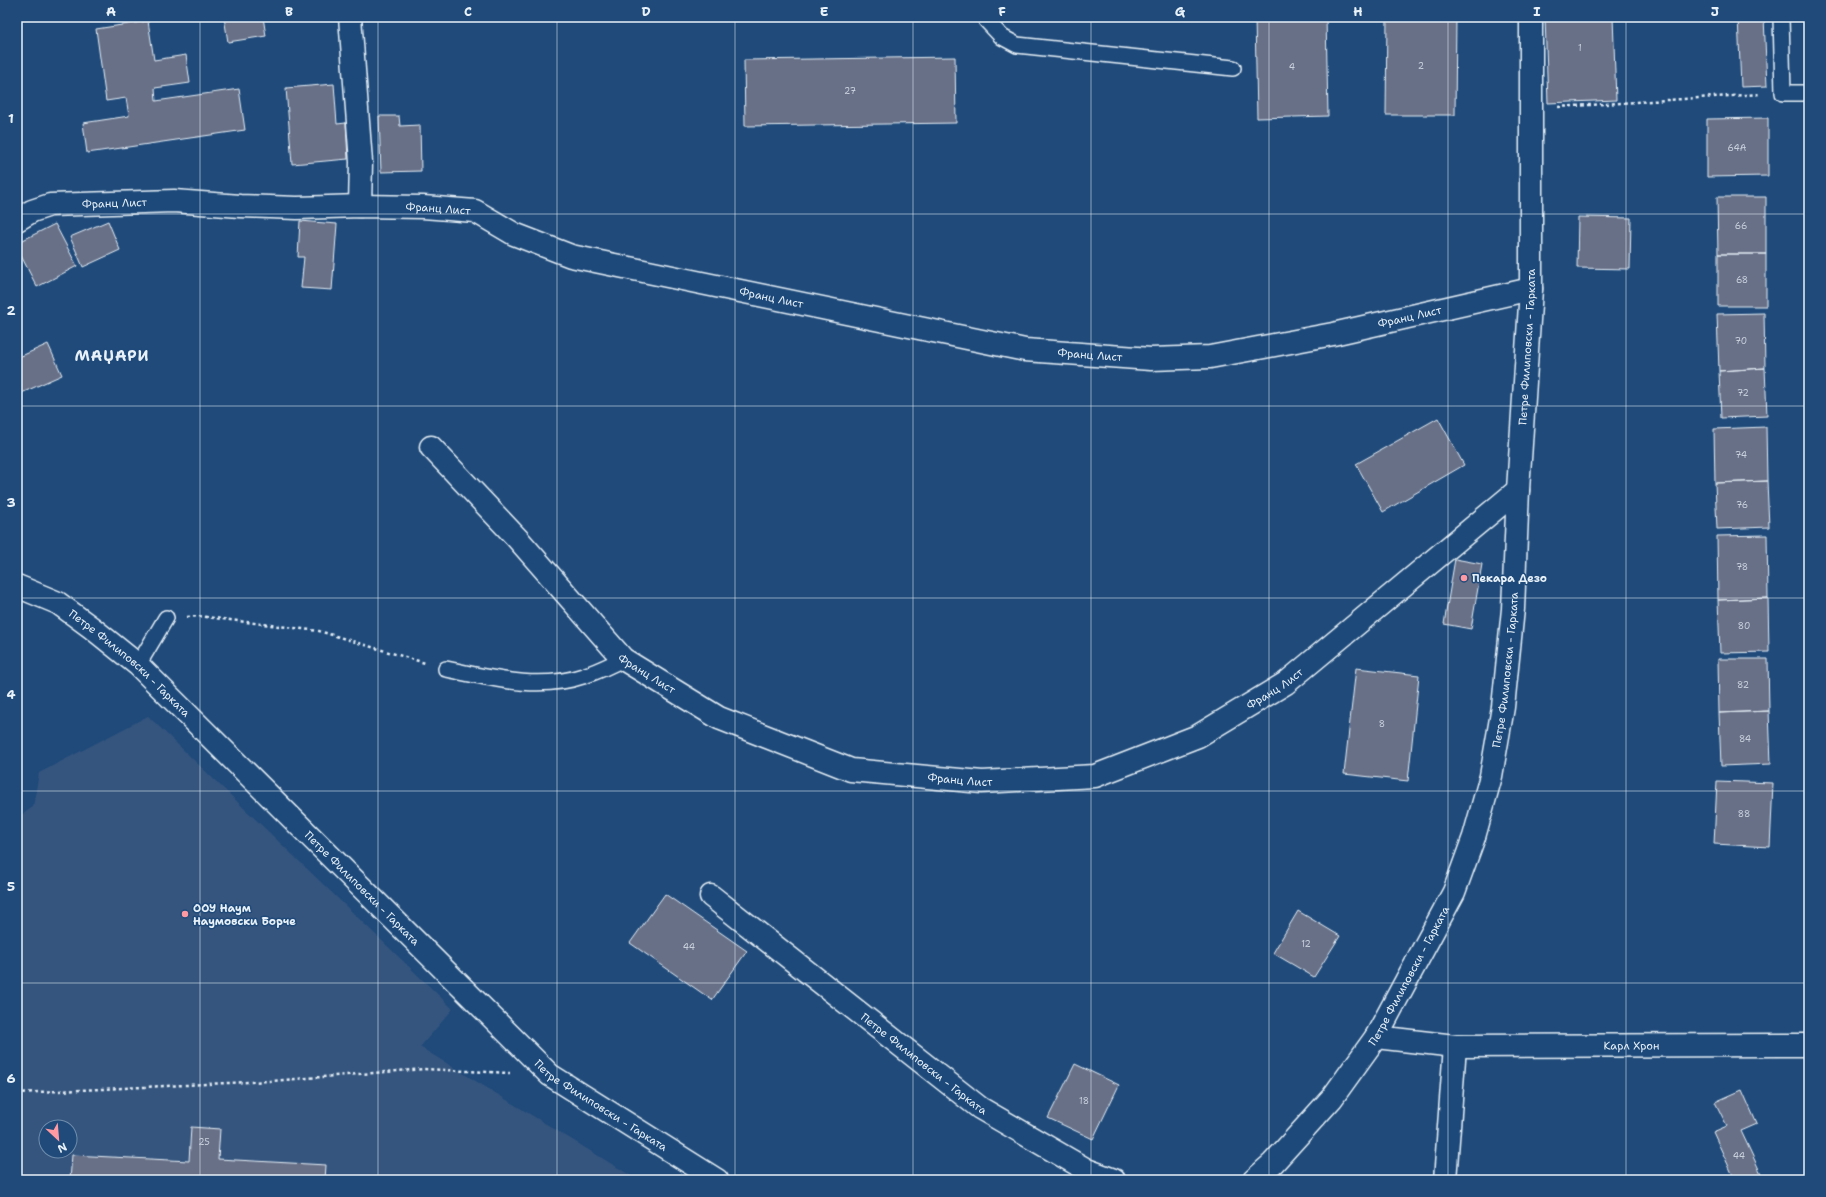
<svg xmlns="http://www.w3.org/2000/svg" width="1826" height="1197" viewBox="0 0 1826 1197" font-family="'Shantell Sans',sans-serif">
  <rect width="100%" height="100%" fill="#1f4a7a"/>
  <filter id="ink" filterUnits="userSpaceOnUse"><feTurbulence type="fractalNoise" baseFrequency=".025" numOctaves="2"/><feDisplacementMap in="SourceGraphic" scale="8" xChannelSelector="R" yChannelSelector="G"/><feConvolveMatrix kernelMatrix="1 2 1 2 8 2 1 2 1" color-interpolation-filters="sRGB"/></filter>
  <g filter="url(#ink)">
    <path fill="#35557e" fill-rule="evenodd" d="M148 716 453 1009 420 1047 638 1180H17V818L33 807 39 773ZM46 1127H70V1151H46Z"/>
    <path fill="#676f88" stroke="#e8f1f8" d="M224 17H263L266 36 228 42Z
      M1255 17H1326L1328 116 1257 118Z
      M1387 17H1456L1455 115H1386Z
      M1545 17H1613L1616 100 1548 103Z
      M1738 17H1764L1767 86 1741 87Z
      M148 21 154 60 186 55 190 83 155 88 156 101 239 89 245 130 87 153 83 123 129 116 126 98 106 101 96 29Z
      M955 57 956 123 745 126 744 60Z
      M334 84 337 124 346 123 348 159 292 164 286 88Z
      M379 116H399L400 126 420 125 421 171 381 172Z
      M1768 118V176L1707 177V119Z
      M1717 197H1766V254H1718Z
      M1578 217 1631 218 1630 269 1577 268Z
      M108 221 120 250 83 267 70 237Z
      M300 221 337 224 332 290 301 288 304 257H298Z
      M55 224 77 266 37 287 17 248V243Z
      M1718 254H1766V306H1718Z
      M1764 313 1765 368 1719 371 1717 314Z
      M48 344 62 375 17 395V358Z
      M1765 368 1767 416 1721 418 1719 371Z
      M1438 418 1464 465 1383 512 1356 464Z
      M1766 427 1767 481 1715 483 1714 429Z
      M1767 481 1769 527 1717 529 1715 483Z
      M1767 535 1768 598 1718 600 1717 536Z
      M1455 559 1482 564 1471 629 1444 624Z
      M1768 598 1769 652 1720 653 1718 600Z
      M1718 659H1768L1769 711 1719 713Z
      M1356 668 1419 675 1408 781 1344 774Z
      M1769 711 1771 764 1721 766 1719 713Z
      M1717 781 1773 783 1770 847 1714 844Z
      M665 894 747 951 712 1000 630 943Z
      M1298 911 1340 936 1314 977 1273 953Z
      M1075 1064 1119 1085 1093 1139 1048 1118Z
      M1742 1090 1757 1124 1741 1131 1764 1180H1735L1713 1132 1727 1126 1715 1102Z
      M191 1127 220 1129 218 1159 326 1165 325 1180H70L72 1155 189 1161Z"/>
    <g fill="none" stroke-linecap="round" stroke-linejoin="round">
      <defs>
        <path id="service" d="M985 17 986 20 1002 37 1017 45 1233 68
          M1781 17 1783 93H1809
          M138 665 166 618
          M446 669C491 678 539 691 583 676 597 672 610 665 623 659"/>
        <g id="minor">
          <path d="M350 17 361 162 360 206"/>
          <path id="s1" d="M17 220 32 211 50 205 174 201 240 206 297 208 360 206 423 207 475 211 514 234 571 256 1025 350 1151 359 1210 357 1333 334 1531 289"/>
          <path id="s2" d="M431 447 517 538 623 659 719 718 851 770 982 782 1095 776 1198 736 1286 683 1518 490"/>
          <path id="s3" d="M17 586 58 603 92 628 138 665 550 1075 717 1180"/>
          <path id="s4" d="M711 896 980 1108 1087 1170 1114 1180"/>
          <path id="s5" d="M1376 1037 1455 1046 1809 1045"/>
          <path id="s6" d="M1254 1180 1273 1163 1332 1098 1376 1037 1454 892 1474 837 1491 776 1503 707 1513 609 1518 490 1531 289V17"/>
          <path d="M1445 1180 1455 1046"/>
        </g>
      </defs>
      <use href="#service" stroke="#e8f1f8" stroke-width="18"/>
      <use href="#minor" stroke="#e8f1f8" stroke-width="25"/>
      <path stroke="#e8f1f8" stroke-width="2.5" stroke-dasharray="3 3" stroke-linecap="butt" d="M1558 107 1761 94
        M187 617 198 616 319 631 425 663
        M17 1093 270 1081 424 1069 510 1073"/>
      <use href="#service" stroke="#1f4a7a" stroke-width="15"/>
      <use href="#minor" stroke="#1f4a7a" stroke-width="22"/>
    </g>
  </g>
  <path fill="none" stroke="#e8f1f8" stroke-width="1" stroke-opacity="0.55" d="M200 17V1180M378 17V1180M557 17V1180M735 17V1180M913 17V1180M1091 17V1180M1269 17V1180M1448 17V1180M1626 17V1180M17 214H1809M17 406H1809M17 598H1809M17 791H1809M17 983H1809"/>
  <g fill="#ff9aa2" stroke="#1f4a7a" stroke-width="1.5">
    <circle cx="1464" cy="578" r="4"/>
    <circle cx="185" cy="914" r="4"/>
  </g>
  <g text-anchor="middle" stroke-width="3" stroke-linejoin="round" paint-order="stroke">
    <g font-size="9" fill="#c8d0dc">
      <text x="1580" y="51">1</text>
      <text x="1421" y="69">2</text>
      <text x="1292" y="70">4</text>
      <text x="850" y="94">27</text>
      <text x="1737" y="151">64А</text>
      <text x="1741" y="229">66</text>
      <text x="1742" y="283">68</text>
      <text x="1741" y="344">70</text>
      <text x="1743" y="396">72</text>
      <text x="1741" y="458">74</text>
      <text x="1742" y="508">76</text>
      <text x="1742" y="570">78</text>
      <text x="1744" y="629">80</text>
      <text x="1743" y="688">82</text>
      <text x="1382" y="727">8</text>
      <text x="1745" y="742">84</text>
      <text x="1744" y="817">88</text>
      <text x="1306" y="947">12</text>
      <text x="689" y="950">44</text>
      <text x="1084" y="1104">18</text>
      <text x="204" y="1145">25</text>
      <text x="1739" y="1159">44</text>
    </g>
    <g font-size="11" fill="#e8f1f8" stroke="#1f4a7a">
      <text dy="4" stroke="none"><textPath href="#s1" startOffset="101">Франц Лист</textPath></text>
      <text dy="4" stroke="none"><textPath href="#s1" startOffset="425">Франц Лист</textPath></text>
      <text dy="4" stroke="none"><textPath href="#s1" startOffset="773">Франц Лист</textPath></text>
      <text dy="4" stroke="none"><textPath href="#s1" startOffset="1421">Франц Лист</textPath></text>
      <text dy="4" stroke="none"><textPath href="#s6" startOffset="906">Петре Филиповски - Гарката</textPath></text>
      <text dy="4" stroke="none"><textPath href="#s1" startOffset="1097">Франц Лист</textPath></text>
      <text dy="4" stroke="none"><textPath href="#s3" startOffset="138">Петре Филиповски - Гарката</textPath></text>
      <text dy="4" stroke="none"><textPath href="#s6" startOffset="582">Петре Филиповски - Гарката</textPath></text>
      <text dy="4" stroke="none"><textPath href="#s2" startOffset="314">Франц Лист</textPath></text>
      <text dy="4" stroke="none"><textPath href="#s2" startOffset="986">Франц Лист</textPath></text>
      <text dy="4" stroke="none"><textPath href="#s2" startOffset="650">Франц Лист</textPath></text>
      <text dy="4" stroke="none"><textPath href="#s3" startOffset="462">Петре Филиповски - Гарката</textPath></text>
      <text dy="4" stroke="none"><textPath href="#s6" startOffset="258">Петре Филиповски - Гарката</textPath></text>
      <text dy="4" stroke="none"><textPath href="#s5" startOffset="256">Карл Хрон</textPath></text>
      <text dy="4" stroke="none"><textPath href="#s4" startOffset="271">Петре Филиповски - Гарката</textPath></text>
      <text dy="4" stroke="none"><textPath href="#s3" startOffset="786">Петре Филиповски - Гарката</textPath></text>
    </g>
    <g font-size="11" font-weight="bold" fill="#e8f1f8" stroke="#1f4a7a" text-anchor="start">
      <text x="1472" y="582">Пекара Дезо</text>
      <text x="193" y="912">ООУ Наум<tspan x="193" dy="13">Наумовски Борче</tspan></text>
    </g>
    <g font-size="15" font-weight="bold" letter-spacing="1" fill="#e8f1f8" stroke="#1f4a7a">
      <text x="112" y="361">МАЏАРИ</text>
    </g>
  </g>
  <rect width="1826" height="1197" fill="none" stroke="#1f4a7a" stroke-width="44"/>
  <g transform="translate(58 1139) rotate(154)"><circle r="19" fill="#1f4a7a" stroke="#6f8dac"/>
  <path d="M0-3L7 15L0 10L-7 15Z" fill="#ff9aa2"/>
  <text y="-6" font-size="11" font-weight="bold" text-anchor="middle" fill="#e8f1f8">N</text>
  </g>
  <rect x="22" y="22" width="1782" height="1153" fill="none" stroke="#e8f1f8" stroke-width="1.5"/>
  <g font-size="13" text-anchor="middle" font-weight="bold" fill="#e8f1f8">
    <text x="111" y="16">A</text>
    <text x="289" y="16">B</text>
    <text x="468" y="16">C</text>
    <text x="646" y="16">D</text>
    <text x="824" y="16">E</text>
    <text x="1002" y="16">F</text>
    <text x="1180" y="16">G</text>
    <text x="1358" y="16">H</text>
    <text x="1537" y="16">I</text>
    <text x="1715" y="16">J</text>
    <text x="11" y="123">1</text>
    <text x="11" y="315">2</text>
    <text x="11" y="507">3</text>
    <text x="11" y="699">4</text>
    <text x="11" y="891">5</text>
    <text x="11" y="1083">6</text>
  </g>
</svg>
